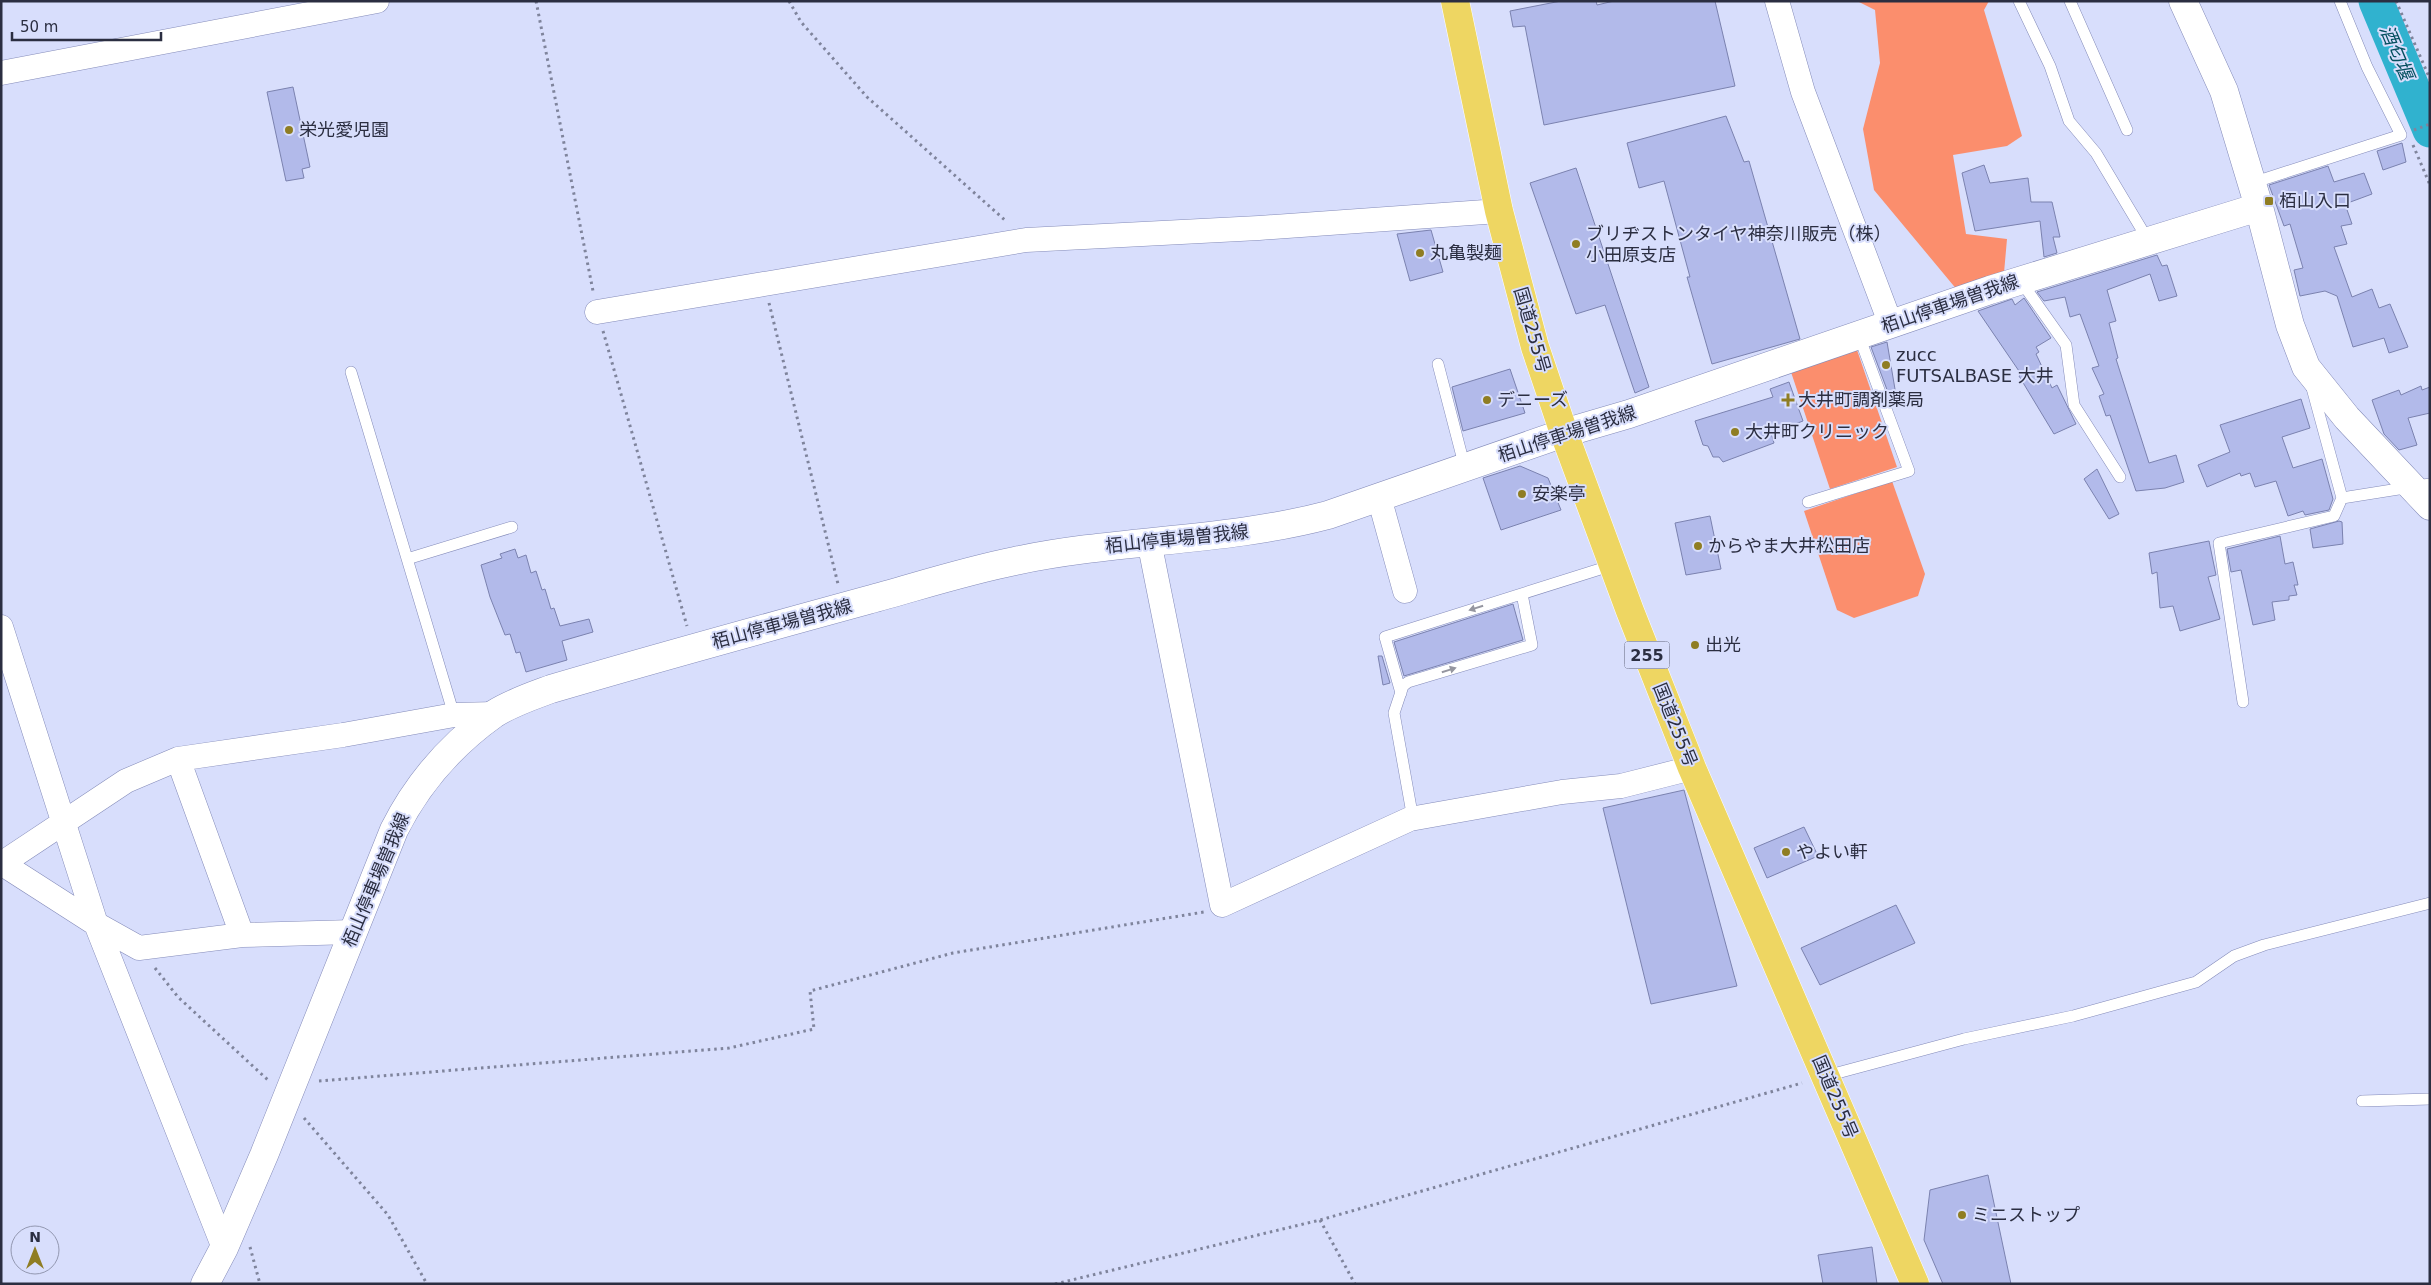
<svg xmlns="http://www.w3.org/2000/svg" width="2431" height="1285" viewBox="0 0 2431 1285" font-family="'DejaVu Sans','Noto Sans JP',sans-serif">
  <rect width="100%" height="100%" fill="#d8defc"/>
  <path fill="#fb8e6d" d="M1857 1H1989L1984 10 2022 136 2007 146 1953 155 1966 234 2007 239 2004 273 1958 291 1874 190 1863 129 1880 63 1875 10Z
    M1856 347 1897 467 1830 489 1790 369Z
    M1892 481 1925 574 1918 596 1854 618 1837 610 1804 511Z"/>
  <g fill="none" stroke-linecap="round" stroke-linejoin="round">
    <path stroke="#30b2cf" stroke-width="35" d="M2376 1 2430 130"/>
  </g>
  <path fill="#b2baea" stroke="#7b82af" d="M1561 1H1596L1597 5 1614 1H1715L1735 86 1544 125 1525 26 1513 27 1510 11Z
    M293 87 310 167 302 169 304 178 286 181 267 92Z
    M1726 116 1744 162 1749 161 1800 339 1712 364 1687 277H1690L1664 181 1639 188 1627 143Z
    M2402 143 2406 162 2383 170 2377 151Z
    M1984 165 1990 183 2028 178 2031 202H2052L2060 237H2053L2057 253 2044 257 2040 221 1975 231 1962 173Z
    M2328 166 2334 182 2364 173 2372 194 2345 204 2352 224 2341 226 2347 244 2334 247 2352 297 2372 289 2379 308 2390 304 2408 347 2389 353 2384 338 2353 347 2337 296 2325 291 2300 296 2294 270 2303 268 2290 224 2284 226 2269 185Z
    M1576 168 1649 387 1635 393 1605 305 1576 314 1530 183Z
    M1431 230 1443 272 1410 281 1397 234Z
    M2157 255 2162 266 2167 265 2177 296 2159 301 2150 274 2107 290 2116 321 2109 323 2118 358 2116 359 2149 463 2176 455 2184 482 2165 488 2136 491 2110 415 2106 416 2099 396 2104 394 2092 368 2099 366 2080 314 2070 317 2065 297 2044 301 2037 292Z
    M2024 298 2051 338 2036 347 2039 352 2036 354 2052 388 2057 385 2076 424 2054 434 2019 376 2021 374 1978 311 2012 299 2015 305Z
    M1887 342 1897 401 1892 403 1871 347Z
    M1510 369 1525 413 1463 431 1452 387Z
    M1789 382 1803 421 1771 433 1774 443 1723 462 1719 457H1713L1708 446 1703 445 1695 421 1773 397 1770 389Z
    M2421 386 2422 390 2430 387V413L2408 418 2417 445 2399 450 2384 434 2372 400 2399 390 2401 395Z
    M2301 399 2310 428 2282 437 2293 468 2322 459 2333 499 2329 510 2305 515 2303 511 2288 516 2276 481 2255 487 2250 473 2241 476 2240 473 2207 487 2198 465 2230 452 2220 425Z
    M1520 466 1548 478 1561 510 1501 530 1483 478Z
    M2097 469 2119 514 2109 519 2084 479Z
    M1710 516 1721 569 1686 575 1675 523Z
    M2339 521 2342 522 2343 544 2313 548 2310 529Z
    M2280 536 2285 564 2293 562 2298 585H2294L2297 595 2289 596V600L2272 602 2275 620 2253 625 2241 570 2231 572 2227 549Z
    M2209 541 2216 575 2208 577 2220 619 2180 631 2173 606 2160 608 2157 572 2152 574 2149 553Z
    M515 549 518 558 526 555 531 573 536 571 542 590 545 589 551 609 554 608 560 626 589 619 593 632 562 641 567 660 526 672 520 652 516 653 510 634 505 635 490 597 481 565 502 558 500 554Z
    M1513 604 1523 640 1404 676 1394 642Z
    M1378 656H1382L1390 683 1383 685Z
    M1684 790 1737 986 1651 1004 1603 808Z
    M1804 827 1818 856 1767 878 1754 848Z
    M1896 905 1915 943 1820 985 1801 948Z
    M1988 1175 2011 1284H1943L1924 1240 1930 1190Z
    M1872 1247 1877 1284H1823L1818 1255Z"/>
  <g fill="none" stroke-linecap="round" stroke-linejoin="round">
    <defs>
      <path id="service" d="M2019 1 2050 66 2069 121 2096 153 2148 240
        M2070 1 2127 130
        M2252 183 2401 135 2367 67 2340 1
        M2020 280 2066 345 2074 405 2120 477
        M1438 364 1465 468
        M351 372 454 715
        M2342 498 2430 484
        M1808 502 1909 471 1859 336
        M407 559 512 527
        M1401 693 1385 637 1613 565
        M2243 702 2219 543 2334 516 2342 498 2312 388
        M1413 819 1394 713 1403 686 1408 682 1532 645 1522 594
        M1826 1076 1964 1039 2073 1016 2196 982 2234 956 2264 945 2430 903
        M2362 1101 2430 1099"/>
      <path id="minor" d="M1777 1 1803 92 1891 325
        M1 73 377 1
        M597 312 1026 240 1259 228 1499 211
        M1379 497 1405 591
        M1149 541 1222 905 1410 819 1562 792 1621 786 1692 768
        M1 627 96 924 224 1248
        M178 759 242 935
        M1 863 96 924 139 948 242 935 353 932
        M1 864 126 781 178 759 343 735 454 715 495 714"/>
      <path id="tertiary" d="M2259 207 2290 325 2306 367 2347 418 2430 506"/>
      <path id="secondary" d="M205 1284 224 1248 264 1155 394 830C417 784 452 744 494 714 511 703 532 696 551 689 656 658 762 629 868 600 916 587 965 571 1015 561 1118 539 1226 542 1328 515L1564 433 1629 414 1990 290 2259 207 2224 91 2183 1"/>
      <path id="trunk" d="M1455 1 1499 211 1535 347 1564 433 1630 611 1692 768 1915 1284"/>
    </defs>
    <use href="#service" stroke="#848bb9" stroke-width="12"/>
    <use href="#minor" stroke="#848bb9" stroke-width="25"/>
    <use href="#tertiary" stroke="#848bb9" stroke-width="29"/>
    <use href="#secondary" stroke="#848bb9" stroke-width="29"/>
    <use href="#trunk" stroke="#fff" stroke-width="29"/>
    <path stroke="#7f849c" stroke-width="3" stroke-dasharray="2.5 4" stroke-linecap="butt" d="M536 1 593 291
      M789 1 801 22 867 97 1007 222
      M2396 1 2430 79
      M2414 130 2430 124
      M2413 145 2430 185
      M769 303 838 584
      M603 331 687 626
      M155 968 178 997 269 1081
      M319 1081 729 1048 814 1029 810 991 953 953 1204 912
      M304 1118 388 1215 427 1284
      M1320 1220 1355 1284
      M250 1247 260 1284
      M1055 1284 1320 1220 1802 1083"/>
    <use href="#service" stroke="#fff" stroke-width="11"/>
    <use href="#minor" stroke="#fff" stroke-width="24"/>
    <use href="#tertiary" stroke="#fff" stroke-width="28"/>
    <use href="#secondary" stroke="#fff" stroke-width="28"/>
    <use href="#trunk" stroke="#eed662" stroke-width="28"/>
  </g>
  <defs><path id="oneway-solid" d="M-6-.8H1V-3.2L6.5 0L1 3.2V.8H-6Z" transform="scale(1.25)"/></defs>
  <g fill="#9596a0">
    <use href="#oneway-solid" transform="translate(1476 608) rotate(162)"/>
    <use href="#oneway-solid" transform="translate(1449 670) rotate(-17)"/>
  </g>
  <g fill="#8f7d23" stroke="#d8defc" stroke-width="2">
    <circle cx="289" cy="130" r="5"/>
    <rect x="2264" y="196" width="10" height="10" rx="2.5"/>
    <circle cx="1576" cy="244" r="5"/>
    <circle cx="1420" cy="253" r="5"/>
    <circle cx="1886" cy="365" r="5"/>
    <circle cx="1487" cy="400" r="5"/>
    <path d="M1785.5 392.5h5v5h5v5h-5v5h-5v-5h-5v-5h5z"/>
    <circle cx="1735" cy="432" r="5"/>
    <circle cx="1522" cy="494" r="5"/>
    <circle cx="1698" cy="546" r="5"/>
    <circle cx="1695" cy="645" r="5"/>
    <circle cx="1786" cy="852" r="5"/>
    <circle cx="1962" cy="1215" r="5"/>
  </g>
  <g text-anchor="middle" stroke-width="4" stroke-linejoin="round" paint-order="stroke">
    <rect fill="#d8defc" stroke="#5f6379" stroke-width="1" x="1624.5" y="641.5" width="45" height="27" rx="4"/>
    <g font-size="16" font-weight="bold" fill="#2b2e41">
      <text x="1647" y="661">255</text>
    </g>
    <g font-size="18" fill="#2b2e41" stroke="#d8defc" text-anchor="start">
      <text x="299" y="136">栄光愛児園</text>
      <text x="2279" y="207">栢山入口</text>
      <text x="1586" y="240">ブリヂストンタイヤ神奈川販売（株）<tspan x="1586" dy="21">小田原支店</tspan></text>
      <text x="1430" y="259">丸亀製麺</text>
      <text x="1896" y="361">zucc<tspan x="1896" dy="21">FUTSALBASE 大井</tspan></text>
      <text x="1497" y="406">デニーズ</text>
      <text x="1798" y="406">大井町調剤薬局</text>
      <text x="1745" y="438">大井町クリニック</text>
      <text x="1532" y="500">安楽亭</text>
      <text x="1708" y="552">からやま大井松田店</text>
      <text x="1705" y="651">出光</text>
      <text x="1796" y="858">やよい軒</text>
      <text x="1972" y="1221">ミニストップ</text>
    </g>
    <g font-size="18" fill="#2b2e41" stroke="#d8defc">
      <text transform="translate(1950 304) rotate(-19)" y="6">栢山停車場曽我線</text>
      <text transform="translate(1532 330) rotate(74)" y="6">国道255号</text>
      <text transform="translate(1567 434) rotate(-18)" y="6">栢山停車場曽我線</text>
      <text transform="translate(1177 539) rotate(-6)" y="6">栢山停車場曽我線</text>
      <text transform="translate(782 624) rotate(-15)" y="6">栢山停車場曽我線</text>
      <text transform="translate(1675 725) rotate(68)" y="6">国道255号</text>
      <text transform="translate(376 880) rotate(-67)" y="6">栢山停車場曽我線</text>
      <text transform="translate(1835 1097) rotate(67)" y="6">国道255号</text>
    </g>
    <g font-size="19" font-style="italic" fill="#044f5f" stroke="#d8defc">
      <text transform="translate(2397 52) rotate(67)" y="7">酒匂堰</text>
    </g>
  </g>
  <rect width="2431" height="1285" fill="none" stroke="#2b2e41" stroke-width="5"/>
  <g transform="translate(35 1250)"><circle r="24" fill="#d8defc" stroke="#9398b1"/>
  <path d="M0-4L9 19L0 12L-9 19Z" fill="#8f7d23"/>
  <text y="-8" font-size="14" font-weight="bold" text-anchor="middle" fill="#2b2e41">N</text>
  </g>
  <path d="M12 32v8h149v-8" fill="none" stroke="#2b2e41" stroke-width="2.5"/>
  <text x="20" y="32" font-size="15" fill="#2b2e41" stroke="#d8defc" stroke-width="4" paint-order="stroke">50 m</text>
</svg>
